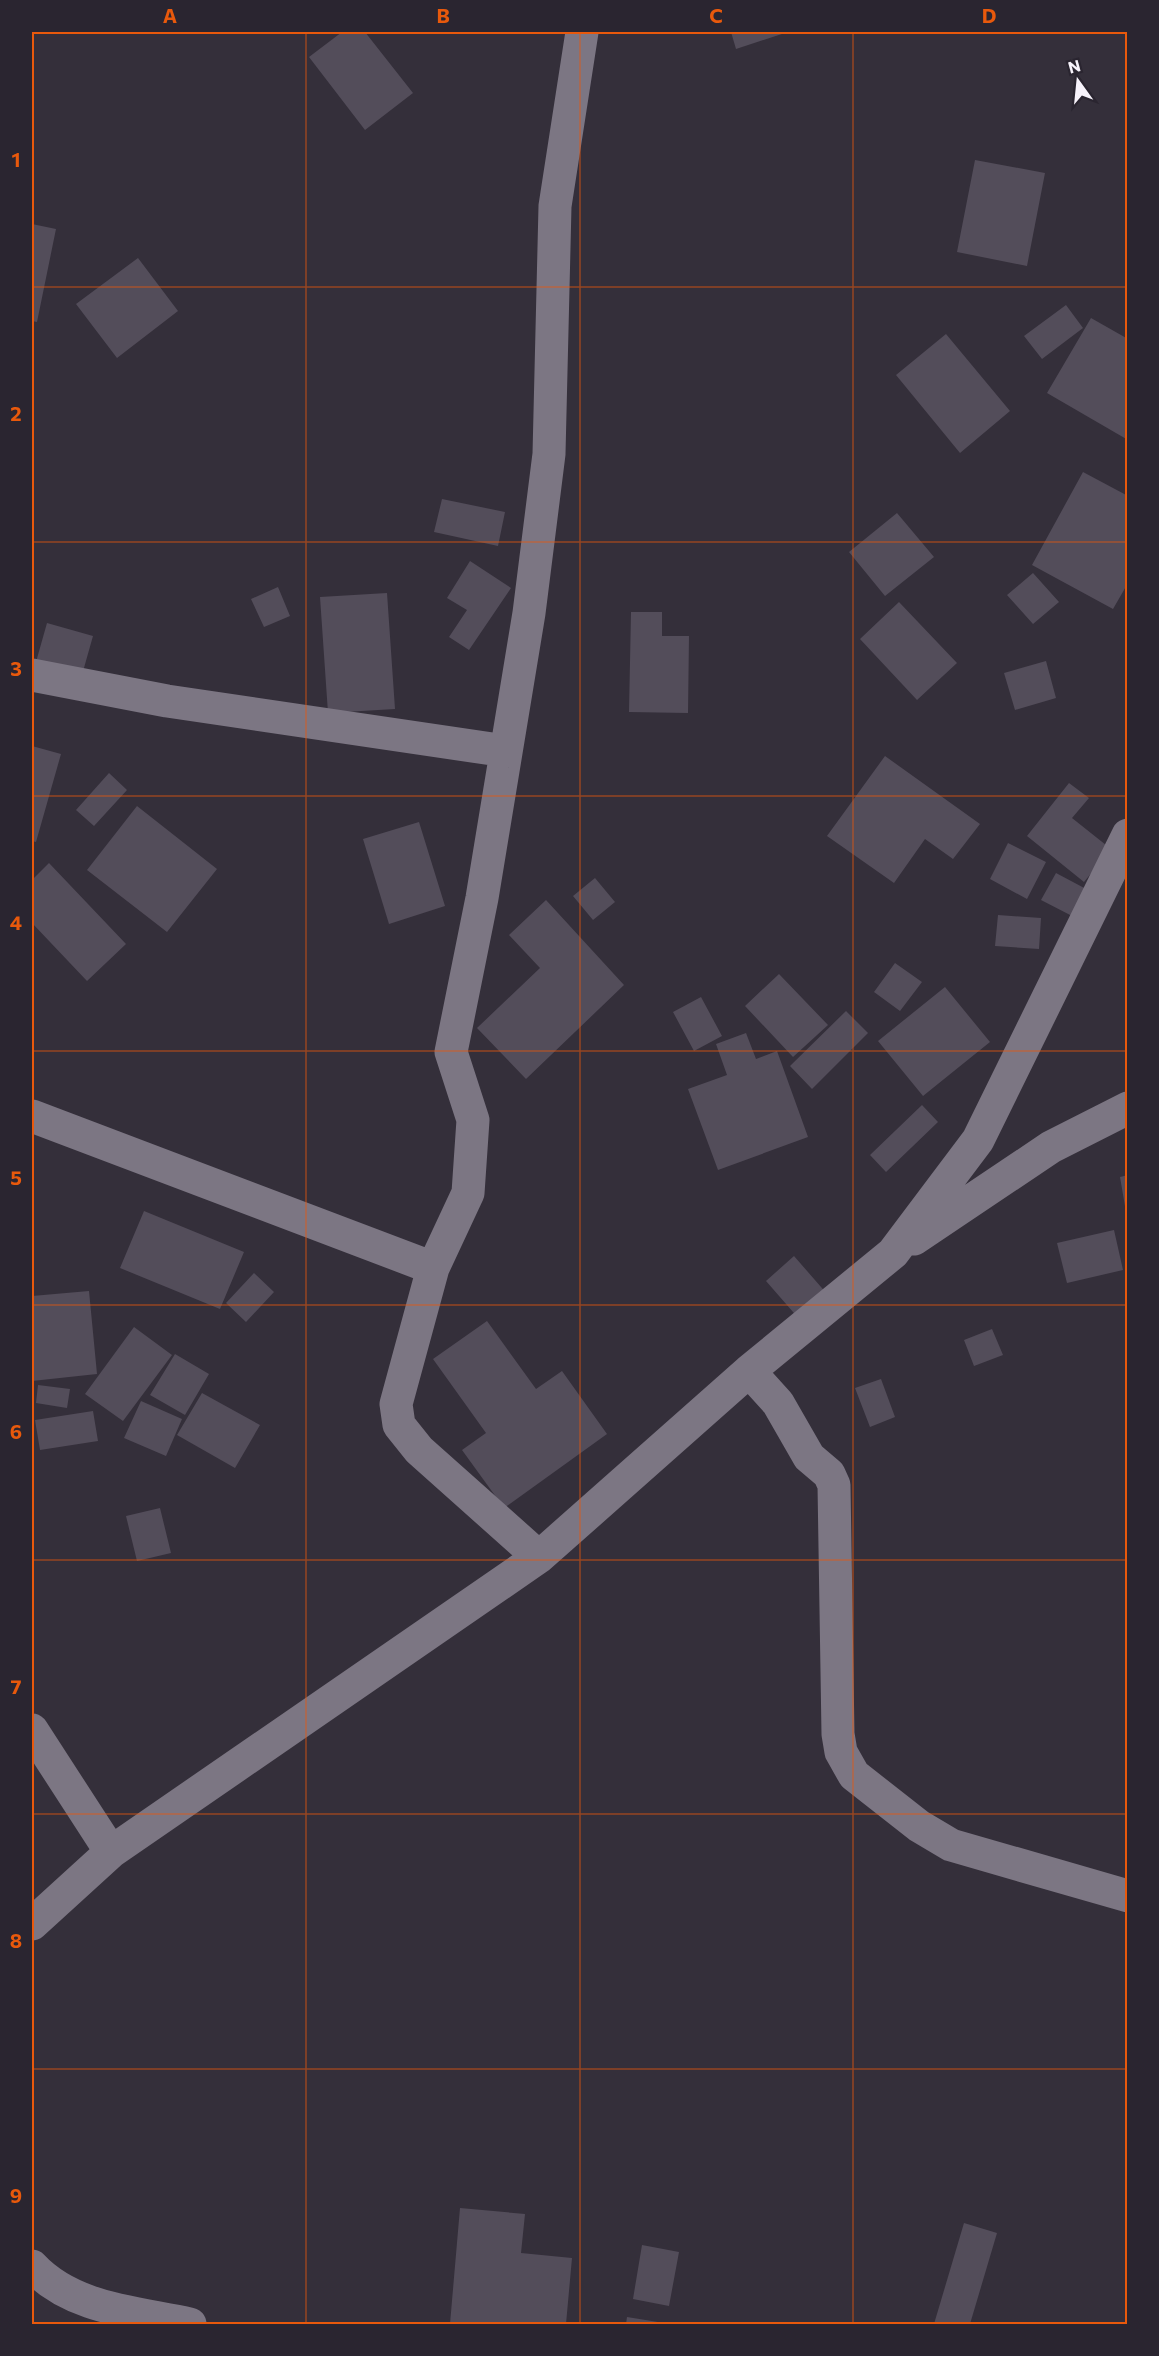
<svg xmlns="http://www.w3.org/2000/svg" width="1159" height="2356" viewBox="0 0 1159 2356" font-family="Commissioner,sans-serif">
  <rect width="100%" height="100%" fill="#342f3a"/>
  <path fill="#534d5a" d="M342 32H365L413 93 365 130 309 57Z
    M731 32H788L736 49Z
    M975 160 1045 173 1027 266 957 252Z
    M32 224 56 229 37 322 32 321Z
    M138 258 178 311 117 358 76 304Z
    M1066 305 1083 328 1042 359 1024 336Z
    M1091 318 1128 339V440L1047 393Z
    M946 334 1010 411 960 453 896 375Z
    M1083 472 1128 496V583L1113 609 1032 565Z
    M442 499 505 512 498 546 434 532Z
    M897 513 934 557 885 596 849 552Z
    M470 561 511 588 469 650 449 637 467 610 447 598Z
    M1033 573 1059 602 1033 624 1007 595Z
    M278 587 290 616 264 627 251 599Z
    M387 593 395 709 328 713 320 597Z
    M899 602 957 663 917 700 860 639Z
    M631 612H662V636H689L688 713 629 712Z
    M47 623 93 636 80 682 34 669Z
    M1046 661 1056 698 1015 710 1004 673Z
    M32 746 61 754 36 842 32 841Z
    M885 756 980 824 953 859 925 839 894 883 827 836Z
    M109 773 127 790 94 826 76 810Z
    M1069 783 1089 798 1072 818 1111 849 1084 882 1027 836Z
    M137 806 217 869 167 932 87 870Z
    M419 822 445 906 389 924 363 839Z
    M1008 843 1046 862 1027 899 990 879Z
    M49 863 126 944 87 981 32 923V880Z
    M1056 873 1088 890 1074 917 1041 900Z
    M595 878 615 902 593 920 573 896Z
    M546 900 624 985 526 1079 477 1028 540 968 509 935Z
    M998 915 1041 918 1039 949 995 946Z
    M895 963 922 982 900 1011 874 992Z
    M779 974 828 1025 793 1057 745 1006Z
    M945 987 990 1042 923 1096 878 1041Z
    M701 997 722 1036 694 1051 673 1012Z
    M846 1011 868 1033 812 1089 790 1066Z
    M746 1033 756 1059 777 1051 808 1137 718 1170 688 1089 727 1075 716 1044Z
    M922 1105 938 1122 886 1172 870 1155Z
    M1128 1175V1212H1126L1120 1177Z
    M144 1211 244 1252 220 1309 120 1268Z
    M1114 1230 1123 1270 1067 1283 1057 1243Z
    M794 1256 828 1295 800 1320 766 1281Z
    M254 1273 274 1292 246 1322 226 1303Z
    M89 1291 97 1374 32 1381V1296Z
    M487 1321 536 1389 562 1371 607 1434 504 1508 462 1450 486 1433 433 1359Z
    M134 1327 172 1355 123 1421 85 1394Z
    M992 1329 1003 1355 974 1366 964 1340Z
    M175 1354 209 1374 185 1415 150 1395Z
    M881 1379 895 1417 870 1427 855 1388Z
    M38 1385 70 1389 67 1408 36 1403Z
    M202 1393 260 1425 235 1468 177 1435Z
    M141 1401 182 1419 166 1456 124 1438Z
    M93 1411 98 1441 40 1450 35 1420Z
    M160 1508 171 1553 137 1561 126 1516Z
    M460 2208 525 2214 521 2253 572 2258 566 2324H450Z
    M964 2223 997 2233 970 2324H934Z
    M642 2245 679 2252 669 2306 633 2299Z
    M627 2317 664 2323V2324H626Z"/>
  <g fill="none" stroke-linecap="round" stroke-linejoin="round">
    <path stroke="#7c7683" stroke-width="33" d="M32 675 167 701 506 751
      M32 1116 433 1268
      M914 1239 1051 1147 1128 1108
      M749 1371 778 1403 809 1457 829 1474 834 1485 838 1734 841 1752 854 1775 919 1826 951 1845 1128 1896
      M539 1557 419 1450 399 1425 396 1404 433 1268 468 1193 473 1120 451 1052 482 898 529 613 549 454 555 206 582 32
      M32 1730 111 1852
      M32 1924 111 1852 539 1557 749 1371 893 1253 978 1140 1128 835
      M32 2266C72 2309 135 2312 190 2324"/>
  </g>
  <path fill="none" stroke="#e8590c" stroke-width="1.5" stroke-opacity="0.55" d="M306 32V2324M580 32V2324M853 32V2324M32 287H1128M32 542H1128M32 796H1128M32 1051H1128M32 1305H1128M32 1560H1128M32 1814H1128M32 2069H1128"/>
  <rect width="1159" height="2356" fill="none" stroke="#2a2530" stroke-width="66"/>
  <g transform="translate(1078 81) rotate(345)" stroke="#2a2530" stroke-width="4.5" paint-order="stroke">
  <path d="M0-4.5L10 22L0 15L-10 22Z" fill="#f7f3fb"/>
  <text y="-9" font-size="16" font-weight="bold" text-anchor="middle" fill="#f7f3fb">N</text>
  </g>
  <rect x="33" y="33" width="1093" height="2290" fill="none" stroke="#e8590c" stroke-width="2"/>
  <g font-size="20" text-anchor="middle" font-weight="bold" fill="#e8590c">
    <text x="170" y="23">A</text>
    <text x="443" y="23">B</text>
    <text x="716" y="23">C</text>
    <text x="989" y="23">D</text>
    <text x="16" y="167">1</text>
    <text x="16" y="421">2</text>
    <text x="16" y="676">3</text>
    <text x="16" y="930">4</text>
    <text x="16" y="1185">5</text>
    <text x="16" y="1439">6</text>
    <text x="16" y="1694">7</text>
    <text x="16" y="1948">8</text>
    <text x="16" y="2203">9</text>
  </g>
</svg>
